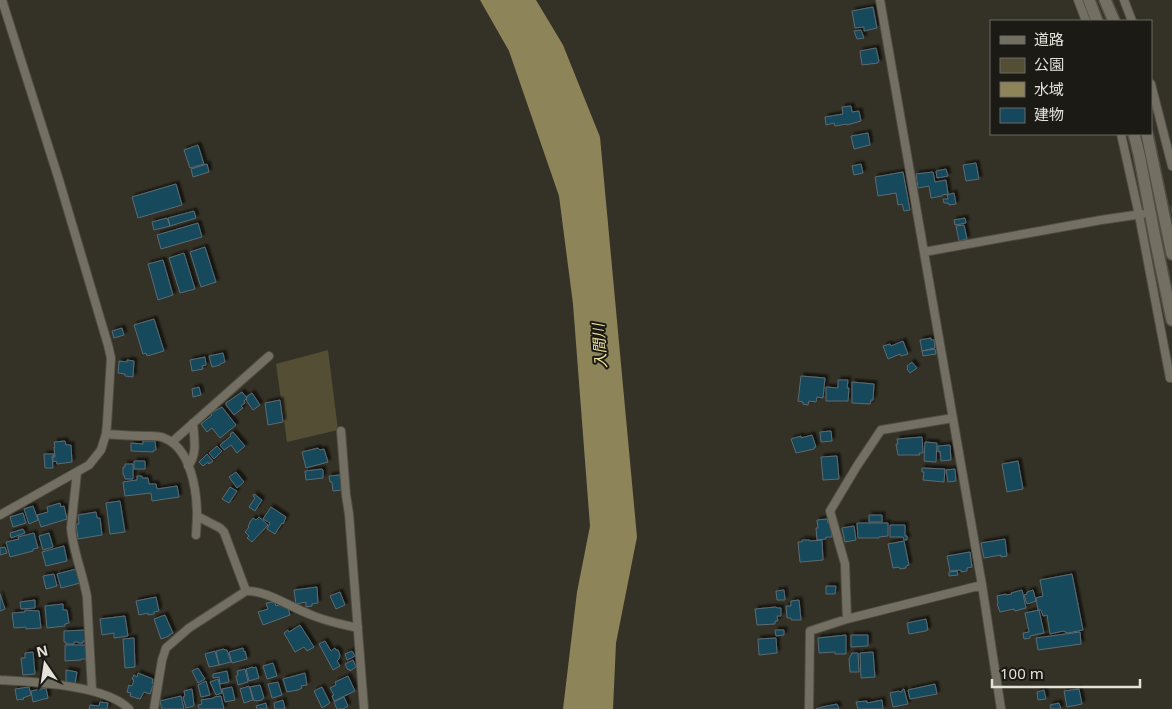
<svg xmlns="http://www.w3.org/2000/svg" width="1172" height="709" viewBox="0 0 1172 709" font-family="'Noto Sans','Noto Sans JP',sans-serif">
  <defs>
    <filter id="shadow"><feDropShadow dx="3" dy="-3" stdDeviation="1" flood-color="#0009"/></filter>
  </defs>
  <rect width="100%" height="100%" fill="#343226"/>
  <path fill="#534e34" d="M328 350 338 430 287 442 276 364Z"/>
  <path fill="#8e8459" d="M480 0H536L563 45 600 137 637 537 616 643 613 709H563L577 592 590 526 573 304 559 196 509 51Z"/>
  <path fill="#15485c" stroke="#5d6b72" filter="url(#shadow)" d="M873 7 877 28 864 31V27L855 28 852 11Z
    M861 30 864 38 857 39 854 31Z
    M876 48 879 61 878 63 862 65 860 51Z
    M851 106 852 112 859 111 861 121 847 125V124L835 126 834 123 826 125 825 117 843 114 842 107Z
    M868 133 870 145 854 149 851 136Z
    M198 145 204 164 190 168 184 150Z
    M976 163 979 179 966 181 963 165Z
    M207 164 209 172 193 177 191 169Z
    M861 164 863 173 854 175 852 166Z
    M946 169 948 176 937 178 936 171Z
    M903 172 910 210 904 211 902 204 898 205 896 193 878 196 875 177Z
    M933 172 935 182 946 180 948 194 942 195V196L931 198 929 186 918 188 916 174Z
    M176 184 182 205 138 218 132 197Z
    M954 193 956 204 949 205 948 203H944L943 199H948L947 195Z
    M194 211 196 218 170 226 168 218Z
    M167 218 170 226 154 230 152 222Z
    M965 218 966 223 955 225 954 220Z
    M198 223 202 237 161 249 157 235Z
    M964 225 967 239 959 241 956 226Z
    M205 247 216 282 201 287 190 252Z
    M184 253 195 289 180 293 169 258Z
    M163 260 173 295 158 300 148 264Z
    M154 319 164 351 147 356 146 353 143 354 134 325Z
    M122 328 124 335 114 338 112 331Z
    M931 338V340H934L935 348 922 351 920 340Z
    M903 341 908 354 901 356 900 354 888 359 883 346 890 344 891 346Z
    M935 349 936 354 923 356 922 351Z
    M223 353 225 362 220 364V365L212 367 209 356Z
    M205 357 206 365 202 366 203 369 192 371 190 360Z
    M127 360 134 361 133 377 125 376V374L118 373 119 361 127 362Z
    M912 362 917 368 910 373 907 369 908 368 907 366Z
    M801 376 825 378 823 398 817 397 816 402 809 401 808 405 803 404V402L798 401Z
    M838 380H848L847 388H849L848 401H826V387L838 388Z
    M852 382 874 384 873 400H871L870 404 852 403Z
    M199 387 201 395 193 397 192 389Z
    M242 392 247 398 244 401 245 403 241 406 243 408 234 415 226 405V403Z
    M252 393 260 405 253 410 246 400 247 399 246 397Z
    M280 400 283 422 268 425 265 403Z
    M222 407 236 425 220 438 212 428 207 432 201 424 212 415 211 413Z
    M831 431 832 441 821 442 820 432Z
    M233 432 245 446 237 453 231 445 224 450 220 445 231 436 230 434Z
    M812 435 816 447H814V449L796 453 791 439 801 436V438Z
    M922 437 923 453H919L920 455H898L896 444H898L897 439Z
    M65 441 66 445H71L72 462 57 464 56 461 53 462V457H55L54 447H55L54 442Z
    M143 441H155L156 450H154L153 452 131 451V443L143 444Z
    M925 442 937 443 936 462 924 461Z
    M950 445 951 460 941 461 940 451 938 452V446Z
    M217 446 222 451 214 459 209 453Z
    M318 448 320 450 324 449 328 462 306 468 302 452Z
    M44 454H54V456H52L53 468H45Z
    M207 454 213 461 209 464 208 462 203 466 199 462Z
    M837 456 839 479 823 480 821 457Z
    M134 461H145V469H134Z
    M1018 461 1023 489 1007 492 1002 464Z
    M125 464H133V479H125L124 475H123V467H125Z
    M922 468 945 469 944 482 923 480 924 472H922Z
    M322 469 323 470V478L306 480 305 471Z
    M955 469 956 481 948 482 946 470Z
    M236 472 244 482 237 488 229 477Z
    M340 475 342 490 333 491 332 482H330L329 476Z
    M137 476H142V478H148L149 484H156L157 489 177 486 179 497 152 501 151 493 125 496 123 482 137 480Z
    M230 487 237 491 229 503 222 499Z
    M254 494 262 500 255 511 249 507 255 498 253 496Z
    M120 501 125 532 110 534 106 503Z
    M60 503 61 507 64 506 67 519 41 527 37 515 48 512 47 507Z
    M33 506 38 520 29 524 24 509Z
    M271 507 286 517 283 524 282 523 275 534 267 529 270 523 263 519Z
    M96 512 97 518H100L102 535 78 539 76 524H79L78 515Z
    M23 513 26 523 13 527 10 517Z
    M869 515H882V522H869Z
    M259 517 268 525 252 542 247 538 249 536 245 532 249 527H248L250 522 253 518 256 520Z
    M827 519 828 523H829L830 528 831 527 832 537H826V539L817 540 816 528H818L817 520Z
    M857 523H888V536L879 537V538H858Z
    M890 525H905V536H907V540H904L903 537H890Z
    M854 526 856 540 845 542 842 528Z
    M23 529 25 533 11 538 10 533Z
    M34 533 38 548 33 549V551L10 557 6 542 19 539 18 537Z
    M49 533 53 547 43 550 39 536Z
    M1005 539 1007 556 1001 557V555L984 558 981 543Z
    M802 540H810V541L822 540 823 560 800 562 798 542H802Z
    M904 541 909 565 906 566V568L900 569 899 567 893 568 888 544Z
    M64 546 67 561 46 566 42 552Z
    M5 547 7 553 0 555V548Z
    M970 552 972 567 967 568V571L961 572V570L950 571 947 556Z
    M76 569 80 583 61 588 57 574Z
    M957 571 958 575 949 576V572Z
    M54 574 57 586 46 589 43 576Z
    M1072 574 1083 630 1068 633 1063 631 1050 634 1047 615 1043 616 1041 610H1038L1036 598 1043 596 1040 580Z
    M826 586H836L835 594H826Z
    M317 587 318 603 312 604V606L306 607V602L296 604 294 590Z
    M784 590 785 600H777L776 591Z
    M1022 590 1026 608 1015 611 1014 609 1000 612 997 604 998 603 997 596 1006 594V595L1012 594 1011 593Z
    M1033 590 1036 601 1027 604 1024 595 1027 594V592Z
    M340 592 345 605 336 609 330 596Z
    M0 594 5 609 0 611Z
    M156 597 159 611 154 612V614L148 615V613L139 615 136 601Z
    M35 600V608L21 609 20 602Z
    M799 600 801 620H791V618H787L786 606H791V601Z
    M272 602 275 603 276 606 279 605 288 608 290 615 263 625 258 612 268 609 266 603Z
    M63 604V610H67L69 623 65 624V626L47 628 45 606Z
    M776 607 777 608H781V616H777L778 621H775V624L757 625 755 609Z
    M25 610 39 611 41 628 26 629V627L14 628 12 613 25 612Z
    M1039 610 1044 633 1030 636V638L1024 639 1023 633 1029 632 1025 613Z
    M165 615 173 633 169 635V636L161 639 154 619Z
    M125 616 128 636 114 638V633L102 635 100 619Z
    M926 619 928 630H926V631L909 634 907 623Z
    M300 625 314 647 307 651 304 647 295 652 284 633 288 630 289 632Z
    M87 630V641H83V643H78V642H74V644H66V642H64V631Z
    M775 630H784V635L776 636Z
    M1080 632 1081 644 1038 650 1036 638Z
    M846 635V654H835V652L819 653 818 638Z
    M851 635H868V646L851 647Z
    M134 638 135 667 125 668 123 639Z
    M776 638 777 653 759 655 758 639Z
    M325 641 331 651 335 648 336 650H338L340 655 339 659 337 661 340 666 333 670 319 644Z
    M65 645H86L87 659H81V660L65 661Z
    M243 648 244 652 245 651 247 659 232 663 229 652Z
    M224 649 225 650H227L231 662 219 665 216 651Z
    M215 651 219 665 209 667 205 654Z
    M352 651 355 656 347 660 345 654Z
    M33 652 35 674 23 675 21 658H25V653Z
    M873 652 875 677 861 678 860 653Z
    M852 653H858L859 672H850L849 659Z
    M353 660 356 667 350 671 349 669 348 670 345 664Z
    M273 663 277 676 267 679 263 666Z
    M253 667 254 668 256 667 259 678 249 681 246 669Z
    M198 668 205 679 198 683 192 671Z
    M245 669 248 682 238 685 236 676 238 675 237 671Z
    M66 670 77 672 75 684 66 682Z
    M227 671 229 682 220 684 219 677 213 678V674Z
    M138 673 153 679 152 683H154L150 694 144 692 140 699 130 696 131 693 127 692 129 685 132 686 134 680 132 679 134 675 137 677Z
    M305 673 307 685 301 686 302 688 298 690 287 692 283 679Z
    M348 676 355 691 334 701 332 696 334 695 330 688 336 685 335 682Z
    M218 679 222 693 216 695 210 682Z
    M206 681 210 695 201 697 198 685Z
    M278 682 282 695 272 698 268 684Z
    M935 684 937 694 910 699 908 690Z
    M260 685 264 698 262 699V700L256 701V700L254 701 250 687Z
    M249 686 253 700 244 703 240 689Z
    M29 687 31 695 23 698 24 699 17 700 15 689Z
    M232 687 235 700 225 702 222 689Z
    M322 687 330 703 322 708 314 691Z
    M46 688 48 698 33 702 31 691Z
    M192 689 194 705V706L186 708 183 697 185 696 184 691Z
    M904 689 908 704 893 707 890 693 899 691 900 692H902V690Z
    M1079 689 1082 704 1067 707 1064 691Z
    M1044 690 1046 699 1038 700 1037 692Z
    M181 696 184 709H162L160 701Z
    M221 696 224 709H199L198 705 202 704 201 700 214 698V697Z
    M344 697 348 706 343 709H337L334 702Z
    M283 700 285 709H275L274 703Z
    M882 700 883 709H858L856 702 867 701V703Z
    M100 702 108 703 107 709H89L90 705 99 706Z
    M266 703 267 709H257L256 706Z
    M1059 703 1061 709H1051L1050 705Z
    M837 704 839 709H816L822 707Z"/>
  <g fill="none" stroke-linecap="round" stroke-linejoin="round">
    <path stroke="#4e4c41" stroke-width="8" stroke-dasharray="8 4" stroke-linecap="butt" d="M1147 213 1172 209"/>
    <defs>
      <path id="minor" d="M880 0 982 585 1001 709
        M1078 0 1086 21
        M1124 0 1132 21
        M1151 84 1172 166
        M1121 134 1139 215 1170 378
        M924 252 1101 220 1142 214
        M341 431 346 495 349 514 364 709
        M106 434C119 435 132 436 145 436 151 436 159 435 164 438 191 448 197 491 197 516L220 528 224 532 246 591
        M172 442 269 356
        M188 466C198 454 194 438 193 423
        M77 472 71 528C73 551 83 574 87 597L92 691
        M0 515 89 465 101 450 106 434 107 424 111 358 108 345 59 180 2 0
        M196 535 197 516
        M847 619 845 564 830 511 857 466 881 430 953 418
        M0 680C33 682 106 685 129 709
        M154 709 162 660 166 648 189 628 246 591C266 590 290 607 309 614 324 621 341 624 358 628
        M809 709 810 631 847 619 982 585"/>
      <path id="secondary" d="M1089 0 1097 21
        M1105 0 1114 21
        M1134 134 1139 154 1156 243 1172 320
        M1147 134 1172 254"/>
    </defs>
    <use href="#minor" stroke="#504e44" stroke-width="10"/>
    <use href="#secondary" stroke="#504e44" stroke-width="14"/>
    <use href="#minor" stroke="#737063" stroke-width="8"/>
    <use href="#secondary" stroke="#737063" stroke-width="11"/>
  </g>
  <g text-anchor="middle" stroke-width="4" stroke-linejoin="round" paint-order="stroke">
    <g font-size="15" font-style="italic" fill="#efdf98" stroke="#1b1a14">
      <text transform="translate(600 346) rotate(-94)" y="5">入間川</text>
    </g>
  </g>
  <rect x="990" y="20" width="162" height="115" fill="#1b1a14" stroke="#6b6a64"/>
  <rect x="1000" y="36" width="25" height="8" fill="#737063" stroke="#6b6a64"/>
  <text x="1034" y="45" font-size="15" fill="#e4e2db">道路</text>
  <rect x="1000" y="58" width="25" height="15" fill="#534e34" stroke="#6b6a64"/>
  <text x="1034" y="70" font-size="15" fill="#e4e2db">公園</text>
  <rect x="1000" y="82" width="25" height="15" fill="#8e8459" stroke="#6b6a64"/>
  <text x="1034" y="95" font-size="15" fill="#e4e2db">水域</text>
  <rect x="1000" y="108" width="25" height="15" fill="#15485c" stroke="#6b6a64"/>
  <text x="1034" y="120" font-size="15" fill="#e4e2db">建物</text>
  <g transform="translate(45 664) rotate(347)" stroke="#1b1a14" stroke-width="4" paint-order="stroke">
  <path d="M0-4L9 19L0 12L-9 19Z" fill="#e4e2db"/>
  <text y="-8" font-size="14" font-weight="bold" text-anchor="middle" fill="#e4e2db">N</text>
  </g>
  <path d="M992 679v8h148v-8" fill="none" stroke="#e4e2db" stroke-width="2.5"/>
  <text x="1000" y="679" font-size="15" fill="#e4e2db" stroke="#1b1a14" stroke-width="4" paint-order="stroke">100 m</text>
</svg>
